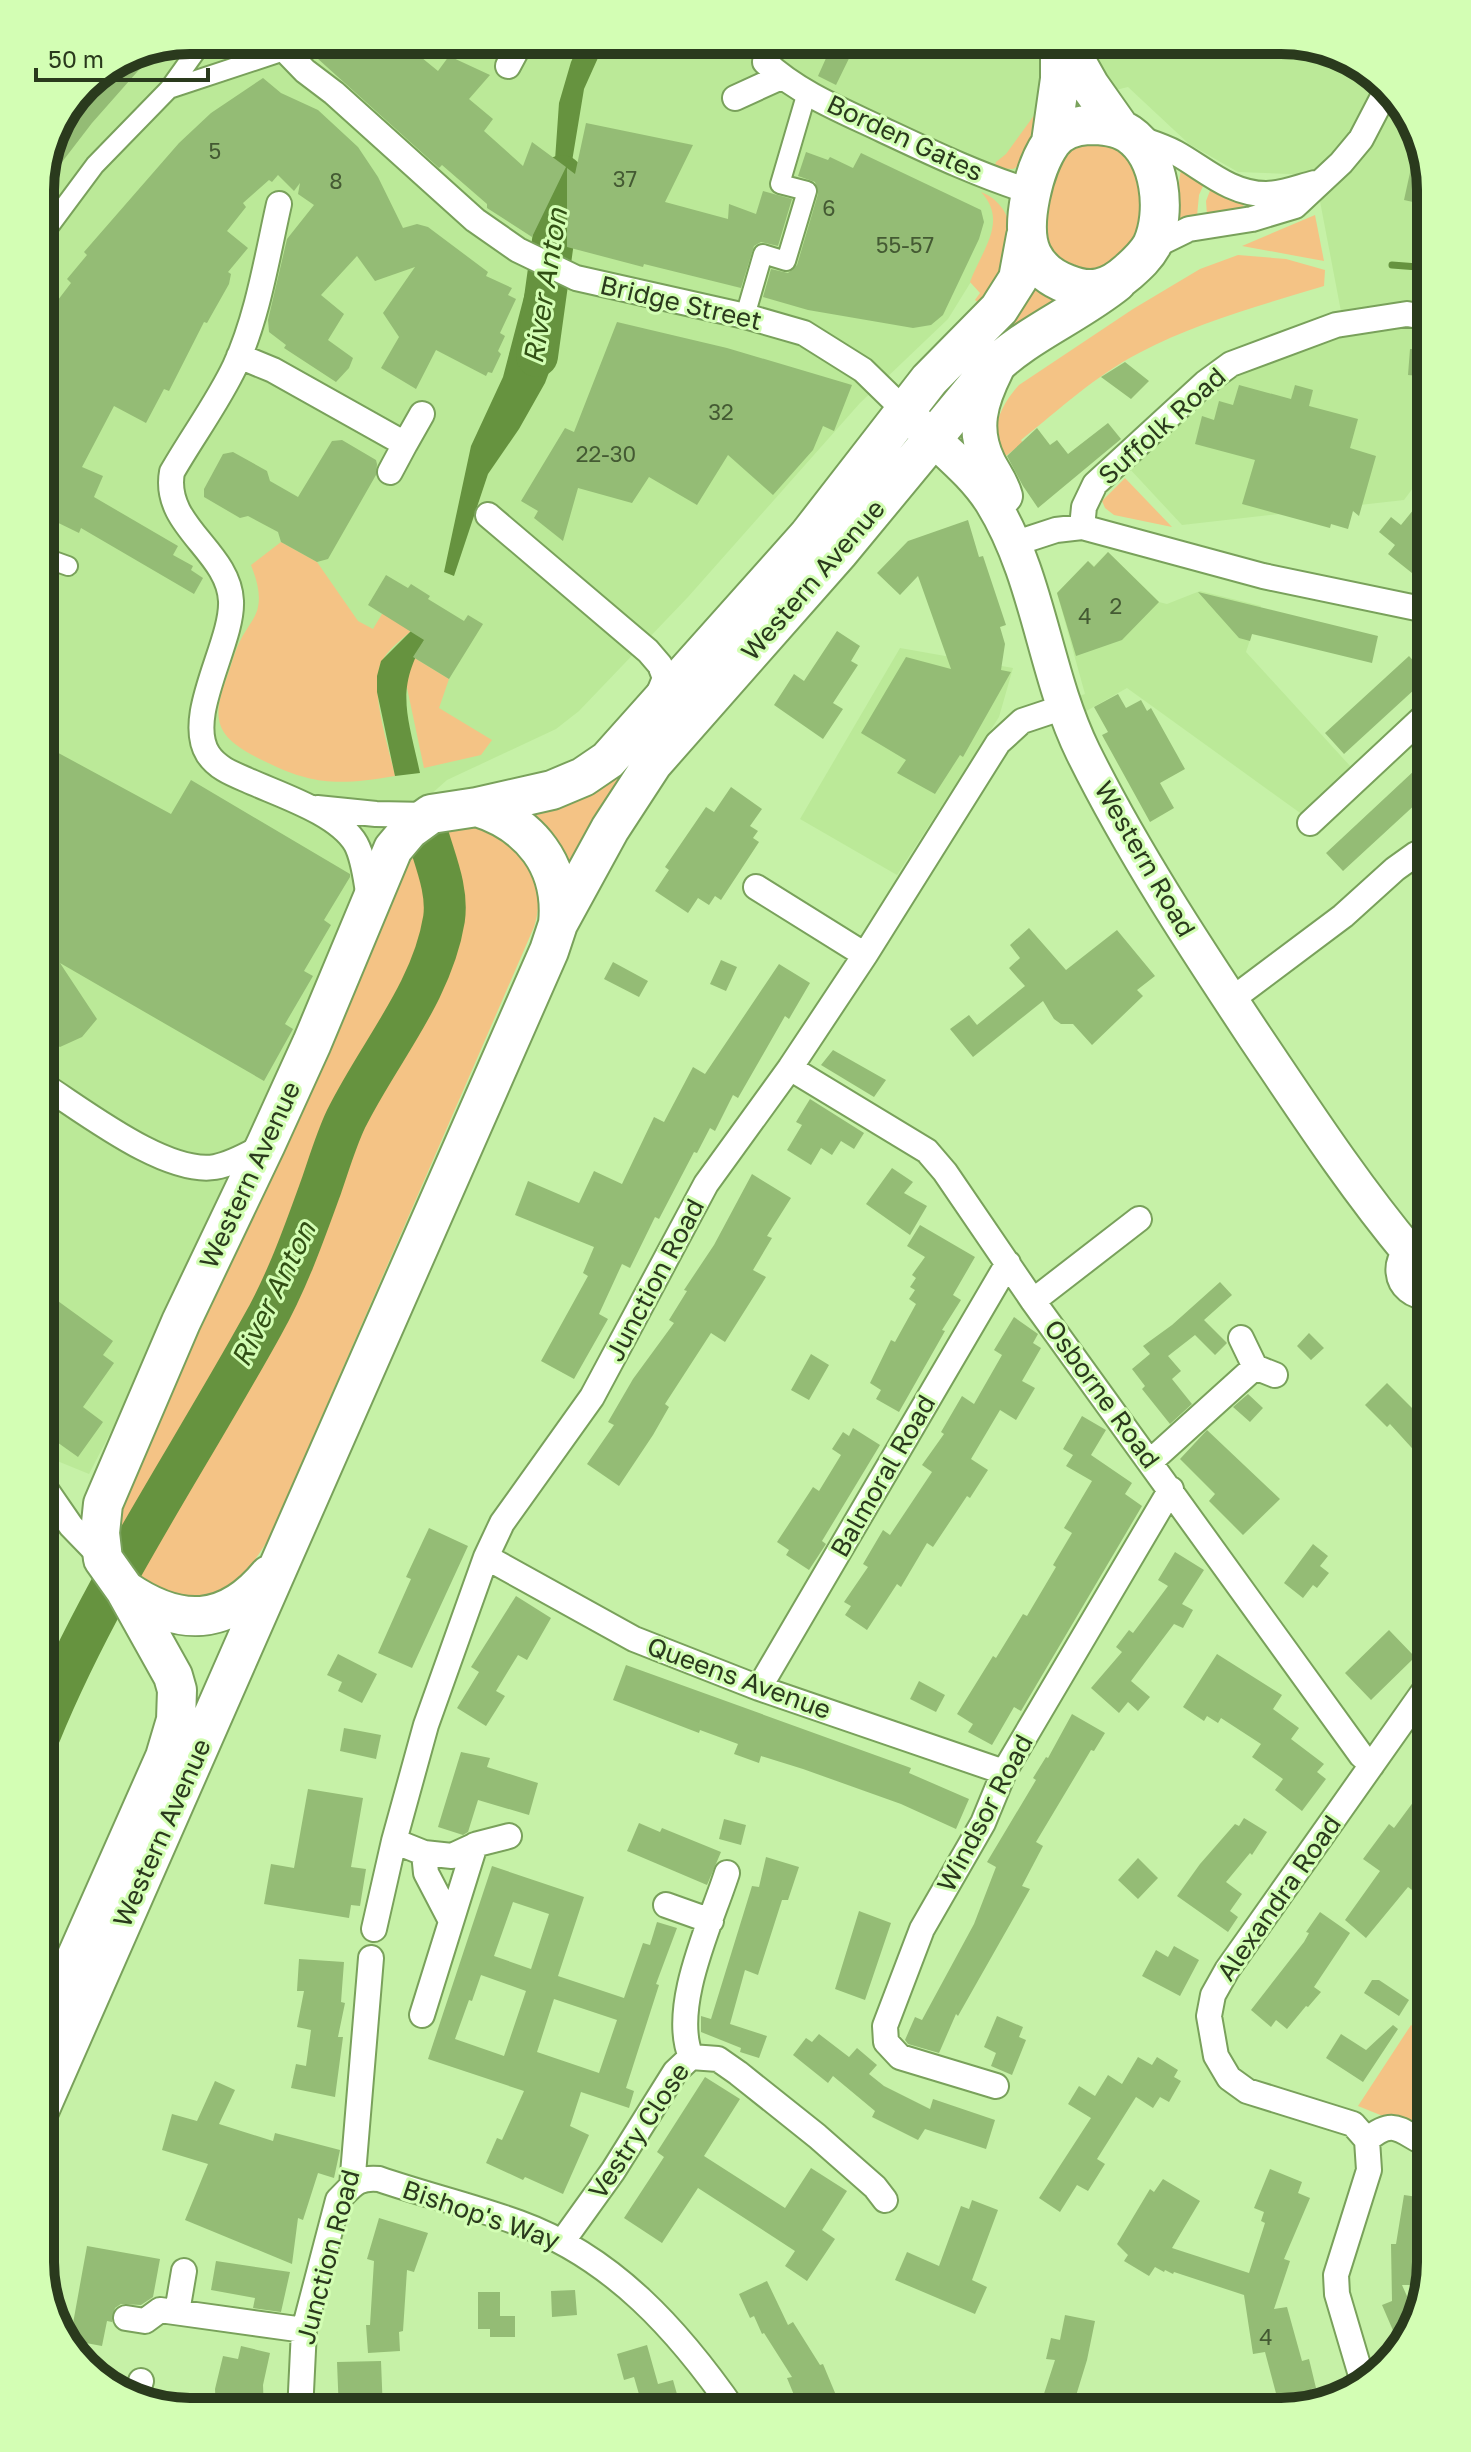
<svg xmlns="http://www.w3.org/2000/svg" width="1471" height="2452" viewBox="0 0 1471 2452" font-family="'Golos Text',sans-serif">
  <rect width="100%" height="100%" fill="#c6f1a7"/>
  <path fill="#bbe998" d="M190 40H1291L1365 66 1416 124 1431 190V464L1404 500 1182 525 1128 467 1230 377 1343 322 1315 175 1238 172 1189 144 1128 87 1042 108 998 238 948 319 860 403 688 597 579 711 556 729 447 780 384 836 243 1176 89 1474 50 1458 40 1451V181L84 84 133 51Z
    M1108 552 1159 602 1167 604 1200 591 1261 606 1246 652 1351 767 1303 815 1127 688 1081 714 1076 697 1085 694 1057 593 1088 561 1094 566Z
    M900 648 1013 668 999 717 897 875 800 819Z"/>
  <path fill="#f4c385" d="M1043 103 1025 162 1013 169 994 168 996 162 1006 154Z
    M1087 137 1127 151 1144 187 1139 225 1127 251 1093 275 1048 259 1039 218 1059 156Z
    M1181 171 1204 184 1199 195 1197 216 1182 219 1179 217C1181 202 1177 183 1181 171Z
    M1211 188 1243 203 1244 208 1207 215 1206 201Z
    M981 192C1003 200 1016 225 1010 249 1006 269 993 289 985 308L975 300 980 293 970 282C981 251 1009 222 981 192Z
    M1315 215 1324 261 1242 246Z
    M1238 255 1286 259 1325 270 1324 286C1262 305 1197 322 1139 353 1096 375 1059 410 1021 440L1023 443 1003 458C988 432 1000 406 1019 385L1133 309 1200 269Z
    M1032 285 1058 300 955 393 944 383Z
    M1125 478 1172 527 1114 515 1105 508 1102 501Z
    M281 542 317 562 358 621 373 629 385 609 411 631C401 640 387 650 381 663 369 689 389 748 395 776 340 785 314 786 264 761 217 738 209 723 228 674 232 663 235 650 241 639 246 629 256 618 258 607 261 593 256 578 251 565Z
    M413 657 449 679 439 708 492 740 481 755 424 768 406 683Z
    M684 691 573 870 528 814Z
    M464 825C514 831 551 877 534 927L270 1536C244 1583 204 1621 150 1585 144 1580 135 1576 130 1571 121 1562 116 1543 111 1531L401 857 424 834Z
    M1411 2025 1431 2039V2128L1419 2124 1415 2129 1358 2106Z"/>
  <path fill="#66933f" d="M581 40H606L584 89 560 234 538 225 555 160 559 103 571 62Z
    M526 289 547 300 557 351 545 383 519 429 488 474 454 576 444 572 471 446 503 377Z
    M431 629C394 688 406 708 420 773L395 776 377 692V676L381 661 411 631Z"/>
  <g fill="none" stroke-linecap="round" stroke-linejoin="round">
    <path stroke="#66933f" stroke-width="7" d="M1392 265 1431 268"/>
    <path stroke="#66933f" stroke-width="42" d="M537 356 562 176
      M40 1734C99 1590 187 1462 262 1326 287 1282 304 1234 321 1187 329 1164 336 1140 346 1119 379 1052 432 993 444 919 448 891 436 863 428 836"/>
  </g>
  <path fill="#94bc75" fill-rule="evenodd" d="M297 40H400L438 71 449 56 490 75 469 99 493 119 484 131 523 166 532 142 566 167 532 237 487 208V204L442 165 439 168Z
    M794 40H858L836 85 818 76 827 56Z
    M160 46 92 123 49 179 43 175 84 84 133 51Z
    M263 78 281 93 318 110 358 147 378 177 403 228 417 224 428 227 488 272 486 276 512 288 508 295 516 299 500 333 505 336 498 351 501 354 492 373 488 372 486 376 436 350 416 389 381 368 399 337 383 313 415 267 375 281 357 256 321 295 344 314 328 340 353 358 349 368 336 382 284 348 286 345 269 332 268 320 287 239 314 205 298 194 300 183 294 191 278 175 272 182 269 180 243 203 246 207 227 231 248 248 228 272 231 274 229 284 207 323 204 322 169 391 164 389 146 423 114 406 82 467 103 476 94 497 178 546 173 555 193 566 191 570 203 578 194 594 81 528 79 533 40 514V310L48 313 71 283 67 279 87 255 84 252 179 143 211 113Z
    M586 123 693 145 665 202 728 219 729 204 756 214 763 191 792 199 778 246 761 242 754 246 741 288 644 264 643 267 567 247V168L575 174Z
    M1418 136 1431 190V206L1404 200Z
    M806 152 828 160 830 157 853 168 861 153 981 210 984 222 979 239 943 315 931 325 913 328 808 310 763 297 771 269 788 273 797 265 818 194 815 182 798 176Z
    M617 322 727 348 852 385 834 431 823 426 813 450 773 495 728 455 697 505 649 477 632 503 578 488 563 541 534 518 538 511 521 501 565 428 574 432Z
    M1410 349 1431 350V377L1408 375Z
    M1125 362 1149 381 1131 399 1101 377Z
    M1239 385 1291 399 1295 385 1313 390 1309 406 1358 419 1350 448 1376 456 1359 516 1353 511 1348 529 1331 524 1330 528 1242 504 1255 460 1195 444 1202 416 1214 420 1219 401 1233 405Z
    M1108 423 1121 439 1038 508 1023 486 1007 456 1037 428 1050 445 1057 440 1068 454Z
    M342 440 376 460 377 464 376 475 328 559 317 562 281 542 278 532 248 516 240 518 204 497V489L223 454 233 452 267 471 270 481 298 497 332 441Z
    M1431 488V550L1412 573 1388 554 1395 545 1379 532 1391 517 1401 525Z
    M968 520 979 557 983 556 1006 625 1000 627 1005 644 1001 670 1011 672 963 757 960 755 935 794 897 773 906 760 861 733 906 657 951 669 918 576 900 595 877 573 908 541Z
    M1108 552 1159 602 1122 640 1076 656 1057 593 1088 561 1094 567Z
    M386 575 408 588 411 584 430 596 428 599 464 621 468 615 483 624 449 679 413 657 424 640 368 605Z
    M1198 592 1378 636 1372 663 1252 634 1250 641 1239 638Z
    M837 631 860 646 851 661 858 665 833 703 843 709 823 739 774 705 794 674 804 681Z
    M1409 656 1428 677 1344 754 1325 733Z
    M1118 694 1126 708 1141 700 1147 711 1151 708 1185 769 1160 783 1174 808 1150 822 1102 735 1108 732 1094 707Z
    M40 743 171 814 191 780 350 874V877L324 920 331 925 304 971 313 976 285 1024 293 1029 264 1081 60 963 97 1019 82 1037 60 1047 40 1035Z
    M1431 755V790L1343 871 1326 853Z
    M731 787 762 809 750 826 758 831 753 838 759 842 721 900 715 896 709 905 698 898 688 913 655 891 669 870 665 867 706 807 714 812Z
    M1029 928 1066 970 1117 930 1155 976 1137 990 1143 996 1092 1045 1073 1024H1061L1054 1019 1043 1001 973 1057 950 1029 969 1015 977 1025 1025 986 1009 968 1020 958 1010 945Z
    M721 960 737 967 726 991 710 984Z
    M613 962 648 981 639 997 604 979Z
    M779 964 810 983 789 1019 785 1016 738 1098 733 1095 715 1131 710 1128 697 1153 694 1152 659 1219 655 1217 630 1268 622 1264 599 1314 608 1319 574 1379 541 1361 588 1276 583 1273 594 1247 515 1215 528 1181 579 1203 594 1171 622 1184 654 1117 664 1122 693 1067 705 1074Z
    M833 1050 886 1080 874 1097 821 1065Z
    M810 1099 864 1133 854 1149 841 1141 832 1155 821 1148 811 1165 787 1150 802 1125 796 1122Z
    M892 1168 913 1182 904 1193 927 1206 910 1235 866 1204Z
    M752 1174 791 1198 767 1236 772 1238 753 1270 766 1277 725 1342 711 1333 665 1404 669 1407 653 1435 619 1486 587 1464 614 1425 608 1422 633 1379 674 1323 669 1320 687 1291 684 1290 714 1245Z
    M920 1225 975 1257 953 1295 961 1300 942 1330 945 1331 899 1412 876 1399 881 1390 870 1383 891 1340 895 1342 916 1304 909 1299 915 1290 910 1287 916 1278 912 1275 925 1257 907 1246Z
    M1220 1282 1232 1295 1204 1320 1227 1343 1215 1355 1195 1335 1168 1356 1181 1371 1172 1379 1192 1404 1170 1424 1142 1389 1145 1386 1132 1369 1150 1354 1143 1346 1172 1325Z
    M40 1288 113 1341 103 1355 114 1363 83 1407 103 1422 78 1457 40 1430Z
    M1014 1317 1038 1334 1033 1343 1041 1348 1022 1381 1035 1388 1016 1420 1000 1410 971 1459 988 1470 970 1498 967 1496 933 1547 927 1543 901 1587 897 1584 867 1630 845 1615 851 1606 844 1602 868 1567 863 1564 883 1530 890 1535 932 1472 922 1465 944 1434 941 1432 962 1396 974 1404 1002 1355 994 1350Z
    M1309 1333 1324 1348 1311 1360 1297 1346Z
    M811 1354 829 1365 809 1400 791 1390Z
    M1387 1383 1422 1418 1431 1410V1469L1390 1424 1387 1427 1365 1405Z
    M1248 1394 1263 1408 1250 1422 1233 1407Z
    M1082 1416 1106 1430 1091 1455 1132 1483 1125 1494 1142 1506 1021 1711 1014 1707 992 1745 968 1732 973 1724 957 1714 993 1656 996 1658 1023 1614 1027 1616 1056 1567 1053 1565 1072 1533 1064 1528 1092 1481 1066 1466 1073 1455 1063 1449Z
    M853 1428 880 1445 822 1541 826 1544 809 1570 786 1555 789 1550 777 1542 813 1487 819 1491 841 1455 832 1449 843 1432 849 1436Z
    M1207 1430 1280 1499 1243 1535 1209 1501 1215 1494 1180 1459Z
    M429 1528 468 1546 412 1668 378 1653 411 1579 406 1577Z
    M1313 1544 1328 1556 1320 1566 1329 1573 1317 1588 1313 1585 1303 1598 1284 1583Z
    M1175 1552 1204 1570 1182 1604 1193 1610 1183 1628 1174 1624 1131 1681 1150 1697 1138 1711 1128 1702 1119 1713 1091 1688 1122 1652 1116 1647 1129 1630 1133 1633 1168 1586 1158 1580Z
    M516 1596 551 1618 527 1660 518 1655 496 1691 505 1696 486 1726 457 1708 479 1672 471 1667Z
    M1389 1630 1415 1657 1371 1700 1345 1673Z
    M338 1654 377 1674 362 1703 338 1691 342 1682 327 1675Z
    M1217 1654 1282 1695 1273 1709 1299 1728 1291 1739 1324 1764 1317 1772 1326 1779 1302 1811 1275 1790 1283 1779 1252 1757 1261 1744 1221 1718 1218 1723 1207 1716 1204 1721 1183 1707Z
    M626 1665 911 1768 909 1773 969 1799 956 1829 901 1804 803 1769 761 1756 759 1763 734 1754 738 1744 700 1730 699 1733 613 1700Z
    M919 1681 945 1695 936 1712 910 1699Z
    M1072 1714 1105 1733 1094 1751 1091 1750 1036 1842 1043 1846 1022 1886 1030 1889 958 2016 956 2014 939 2053 908 2044 905 2040 915 2017 922 2020 974 1924 996 1867 987 1862 1036 1780 1033 1778 1046 1757 1048 1758Z
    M344 1728 381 1735 376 1759 340 1751Z
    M461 1752 490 1758 487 1767 538 1783 529 1815 478 1800 468 1832 463 1835 438 1827Z
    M1431 1778V1904L1408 1887 1366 1938 1345 1920 1380 1871 1363 1859 1389 1824 1394 1828Z
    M308 1789 363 1798 351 1867 366 1869 360 1906 351 1905 349 1918 264 1904 271 1864 294 1868Z
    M1244 1818 1267 1832 1252 1855 1250 1853 1226 1882 1242 1894 1230 1911 1238 1917 1228 1932 1177 1896 1200 1864 1235 1824 1239 1826Z
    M724 1819 746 1825 741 1845 719 1839Z
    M639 1823 660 1832 662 1828 721 1852 707 1885 627 1851Z
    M766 1857 799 1867 788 1900H782L758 1975 745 1970 730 2024 767 2036 759 2058 740 2052 741 2048 701 2032V2016L711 2019 752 1886 759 1887Z
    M1138 1858 1158 1878 1138 1899 1118 1880Z
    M492 1866 584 1897 558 1976 624 1998 643 1943 650 1945 657 1922 677 1928 656 1984 659 1985 626 2088 634 2091 629 2108 581 2092 570 2126 589 2135 563 2194 525 2177 523 2180 486 2163 497 2138 502 2140 524 2091 428 2059ZM513 1902 549 1914 531 1969 494 1956ZM481 1975 526 1991 504 2056 455 2039 469 2000 472 2001ZM554 1999 617 2020 599 2073 537 2052Z
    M859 1911 891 1923 865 2000 835 1989Z
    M1320 1912 1350 1933 1314 1987 1321 1992 1308 2007 1306 2006 1287 2029 1276 2020 1271 2027 1251 2010 1304 1942 1309 1933 1306 1932Z
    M1174 1946 1199 1960 1180 1996 1142 1976 1156 1950 1168 1957Z
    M299 1959 344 1962 341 2002 345 2003 338 2037H343L335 2097 291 2088 296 2064 306 2066 311 2030 297 2027 304 1991H297Z
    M1372 1980H1379L1409 2000 1399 2016 1364 1993Z
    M997 2016 1023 2027 1019 2037 1026 2040 1012 2075 991 2066 996 2053 984 2047Z
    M1393 2025 1398 2029 1363 2082 1326 2058 1341 2034 1366 2050Z
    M819 2034 849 2057 857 2048 877 2065 869 2074 884 2086 930 2109 933 2099 995 2120 986 2149 925 2129 918 2140 872 2117 875 2111 833 2076 828 2083 793 2055 806 2038 812 2042Z
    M1138 2057 1152 2065 1157 2057 1178 2070 1174 2077 1181 2081 1169 2102 1160 2097 1153 2108 1136 2097 1097 2159 1105 2164 1088 2191 1077 2185 1060 2212 1039 2198 1091 2118 1068 2104 1079 2086 1095 2096 1108 2075 1122 2084Z
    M705 2077 740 2099 704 2156 785 2208 811 2168 847 2191 822 2230 835 2239 807 2281 785 2266 795 2251 698 2188 662 2243 624 2218 664 2157 657 2152Z
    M215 2081 235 2090 219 2124 273 2141 275 2133 340 2150 334 2178 318 2173 303 2220 298 2218 292 2264 185 2220 208 2164 162 2150 172 2114 197 2121Z
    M1270 2169 1302 2182 1298 2193 1310 2198 1284 2259 1290 2261 1274 2309 1287 2307 1302 2361 1309 2359 1316 2388 1311 2389 1318 2403 1281 2412 1265 2352 1253 2354 1244 2295 1174 2272 1173 2274 1165 2270 1164 2272 1155 2267 1149 2276 1124 2261 1128 2255 1117 2244 1150 2189 1154 2192 1163 2179 1200 2201 1172 2248 1249 2273 1265 2223 1261 2221 1264 2212 1254 2208Z
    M1404 2195 1431 2199V2235L1429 2269 1424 2285H1402L1415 2314 1406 2345 1401 2349 1382 2305 1392 2301 1391 2244H1396Z
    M972 2200 998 2210 972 2280 987 2287 975 2314 895 2280 907 2252 939 2266 961 2206 969 2209Z
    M379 2218 428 2233 414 2272 407 2270 403 2331 399 2332 400 2351 368 2353 366 2325H370L374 2261 367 2259Z
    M87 2246 160 2259 153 2297 141 2305 121 2304 115 2308 112 2322 107 2321 102 2346 70 2340Z
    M216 2261 290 2272 281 2312 253 2308 255 2298 211 2290Z
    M767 2281 788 2325 793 2322 820 2365 823 2364 843 2412H801L787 2378 792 2377 764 2333 762 2334 754 2316 750 2318 739 2294Z
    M575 2290 577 2315 552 2317 551 2291Z
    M478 2292H500V2316H515V2337H490V2329H478Z
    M1065 2315 1095 2321 1087 2360 1071 2412H1038L1055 2360 1046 2359 1051 2338 1060 2340Z
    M647 2345 658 2384 673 2380 682 2412H647L643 2408 634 2377 624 2380 617 2354Z
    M241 2346 270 2353 263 2385 264 2412H216L215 2389 223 2356 238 2359Z
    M381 2361 383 2412H339L337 2362Z"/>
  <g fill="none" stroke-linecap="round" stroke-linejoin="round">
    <defs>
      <path id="pedestrian" d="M169 89 284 51
        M40 239 95 165 169 89 204 40
        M745 316 763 254 786 261 807 191 780 184 807 92
        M40 556 68 566"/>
      <path id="minor" d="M275 40 305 71 334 93 475 220 518 250 576 278 745 316 804 333 863 370 904 410
        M765 62C798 93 843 111 883 130 932 153 980 176 1032 192
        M508 66 522 40
        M735 98 781 77
        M1135 137C1149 142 1163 146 1176 153 1205 169 1230 194 1266 194 1283 194 1299 187 1315 183
        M279 204C267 257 258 316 235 366 218 402 192 437 172 472 162 526 229 551 231 601 233 643 184 716 208 754 217 768 233 774 247 780 280 795 338 813 356 844 365 861 366 885 370 903
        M1150 248 1189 229 1252 219 1295 206 1341 163 1361 139 1386 91
        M239 356 273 370 405 444 422 414
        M390 472 405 444
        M488 515 648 651 660 665 665 678 656 700
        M1082 527 1084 507 1095 484 1205 383 1231 364 1336 325 1407 314 1431 318
        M1013 544 1056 530 1082 527 1263 576 1431 611
        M317 808 376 814 428 815
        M1310 823 1431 710
        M756 887 865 955
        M1231 1000 1343 916 1395 869 1416 854 1431 856
        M790 1068 927 1151 945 1172 1033 1301 1361 1755 1372 1765
        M40 1083C83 1110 165 1175 215 1167 233 1164 250 1153 266 1145
        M1033 1301 1139 1219
        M1241 1338 1255 1367 1275 1375
        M1151 1461 1255 1367
        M40 1481 71 1526 103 1559
        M486 1557 634 1639 759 1688 1004 1772
        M759 1688 1008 1263
        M394 1841 424 1853 452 1856 478 1844 509 1836
        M424 1853 426 1873 450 1919
        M666 1905 711 1921
        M374 1929 394 1841 426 1725 486 1557 502 1523 592 1397 706 1184 790 1068 865 955 998 743 1022 721 1064 707
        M422 2015 475 1845
        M691 2057 718 2059 738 2073 817 2136 875 2187 885 2200
        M996 2086 900 2057 886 2042 885 2026 922 1929 983 1823 1004 1772 1171 1489
        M1367 2140 1353 2124 1247 2091 1229 2078 1216 2056 1209 2016 1213 1995 1227 1970 1431 1681
        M1367 2140C1396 2115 1401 2134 1431 2146
        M352 2186 371 1958
        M562 2242 613 2171 675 2072 691 2057C670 2007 711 1923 727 1873
        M177 2312 184 2271
        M126 2318 145 2321 160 2310 304 2330
        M1363 2382 1337 2294 1336 2275 1369 2170 1367 2140
        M136 2397 141 2381
        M300 2412 304 2330 338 2200C353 2185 357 2177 379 2179 425 2195 473 2206 519 2223 613 2257 679 2331 735 2412"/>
      <path id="secondary" d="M996 370C980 402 972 429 988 462 994 474 1002 484 1005 496
        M913 419C939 447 972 470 992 502 1039 578 1044 672 1083 752 1132 851 1194 945 1255 1037 1305 1111 1353 1185 1410 1253
        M1427 1247C1393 1251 1397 1294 1431 1292"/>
      <path id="primary" d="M1064 40 1090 86 1121 130
        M1088 125C1101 125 1117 126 1129 134 1161 156 1167 212 1152 245 1146 256 1137 264 1128 272 1109 289 1091 294 1067 284 1051 278 1039 269 1032 254 1019 226 1034 167 1051 143 1059 131 1074 126 1088 125Z
        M1051 142 1060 79V40
        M477 807C531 824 564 866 558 924
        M125 1590C179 1627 226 1627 269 1575
        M40 2039 165 1757 176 1720 177 1690 173 1676 125 1590 103 1559 100 1533 103 1504 181 1322 266 1144 312 1043 393 849 409 830 431 814 477 807 552 790 583 777 608 760 808 536 929 380 999 309 1018 279 1026 236
        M40 2109 549 951 558 924 610 829 653 763 839 552 987 373C1025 334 1075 316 1117 282"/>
    </defs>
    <use href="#pedestrian" stroke="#79a15b" stroke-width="22"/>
    <use href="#minor" stroke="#79a15b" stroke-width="28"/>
    <use href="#secondary" stroke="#79a15b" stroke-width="38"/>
    <use href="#primary" stroke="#79a15b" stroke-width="42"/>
    <use href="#pedestrian" stroke="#fff" stroke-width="18"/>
    <use href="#minor" stroke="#fff" stroke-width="24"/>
    <use href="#secondary" stroke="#fff" stroke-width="34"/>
    <use href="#primary" stroke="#fff" stroke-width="38"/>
  </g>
  <g text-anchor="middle" stroke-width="6" stroke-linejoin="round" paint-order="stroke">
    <g font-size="22" fill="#445a33">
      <text x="215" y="159">5</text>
      <text x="625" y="187">37</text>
      <text x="336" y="189">8</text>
      <text x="829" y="216">6</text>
      <text x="905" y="253">55-57</text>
      <text x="721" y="420">32</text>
      <text x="606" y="462">22-30</text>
      <text x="1116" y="614">2</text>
      <text x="1085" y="624">4</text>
      <text x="1266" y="2345">4</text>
    </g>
    <g font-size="26" fill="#2a3a1d" stroke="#d3feb4">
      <text transform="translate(905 138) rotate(25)" y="9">Borden Gates</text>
      <text transform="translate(681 303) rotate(13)" y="9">Bridge Street</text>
      <text transform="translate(1162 426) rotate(-42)" y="9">Suffolk Road</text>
      <text transform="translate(813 580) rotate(-49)" y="9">Western Avenue</text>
      <text transform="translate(1145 859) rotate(60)" y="9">Western Road</text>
      <text transform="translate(250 1175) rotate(-65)" y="9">Western Avenue</text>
      <text transform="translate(655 1280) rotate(-62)" y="9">Junction Road</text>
      <text transform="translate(1102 1394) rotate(54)" y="9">Osborne Road</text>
      <text transform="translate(883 1476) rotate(-60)" y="9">Balmoral Road</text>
      <text transform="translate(739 1678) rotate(20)" y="9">Queens Avenue</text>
      <text transform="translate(985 1813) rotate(-62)" y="9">Windsor Road</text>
      <text transform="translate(162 1833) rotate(-66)" y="9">Western Avenue</text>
      <text transform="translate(1279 1898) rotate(-55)" y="9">Alexandra Road</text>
      <text transform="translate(639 2131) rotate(-56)" y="9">Vestry Close</text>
      <text transform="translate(481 2215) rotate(19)" y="9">Bishop's Way</text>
      <text transform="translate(328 2257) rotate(-75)" y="9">Junction Road</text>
    </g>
    <g font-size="28" font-style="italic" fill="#315014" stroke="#d3feb4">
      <text transform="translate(545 286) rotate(-81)" y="10">River Anton</text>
      <text transform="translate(273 1294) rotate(-64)" y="10">River Anton</text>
    </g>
  </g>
  <path d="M0 0H1471V2452H0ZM190 54H1281A136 136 0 0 1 1417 190V2262A136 136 0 0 1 1281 2398H190A136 136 0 0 1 54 2262V190A136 136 0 0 1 190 54Z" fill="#d3feb4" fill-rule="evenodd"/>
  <path fill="none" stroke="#2a3a1d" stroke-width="10" d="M190 54H1281A136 136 0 0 1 1417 190V2262A136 136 0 0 1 1281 2398H190A136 136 0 0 1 54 2262V190A136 136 0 0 1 190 54Z"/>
  <path d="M36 68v12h172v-12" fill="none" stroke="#2a3a1d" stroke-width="4"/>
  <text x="48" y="68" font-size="24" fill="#2a3a1d" stroke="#d3feb4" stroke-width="6" paint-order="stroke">50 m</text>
</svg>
